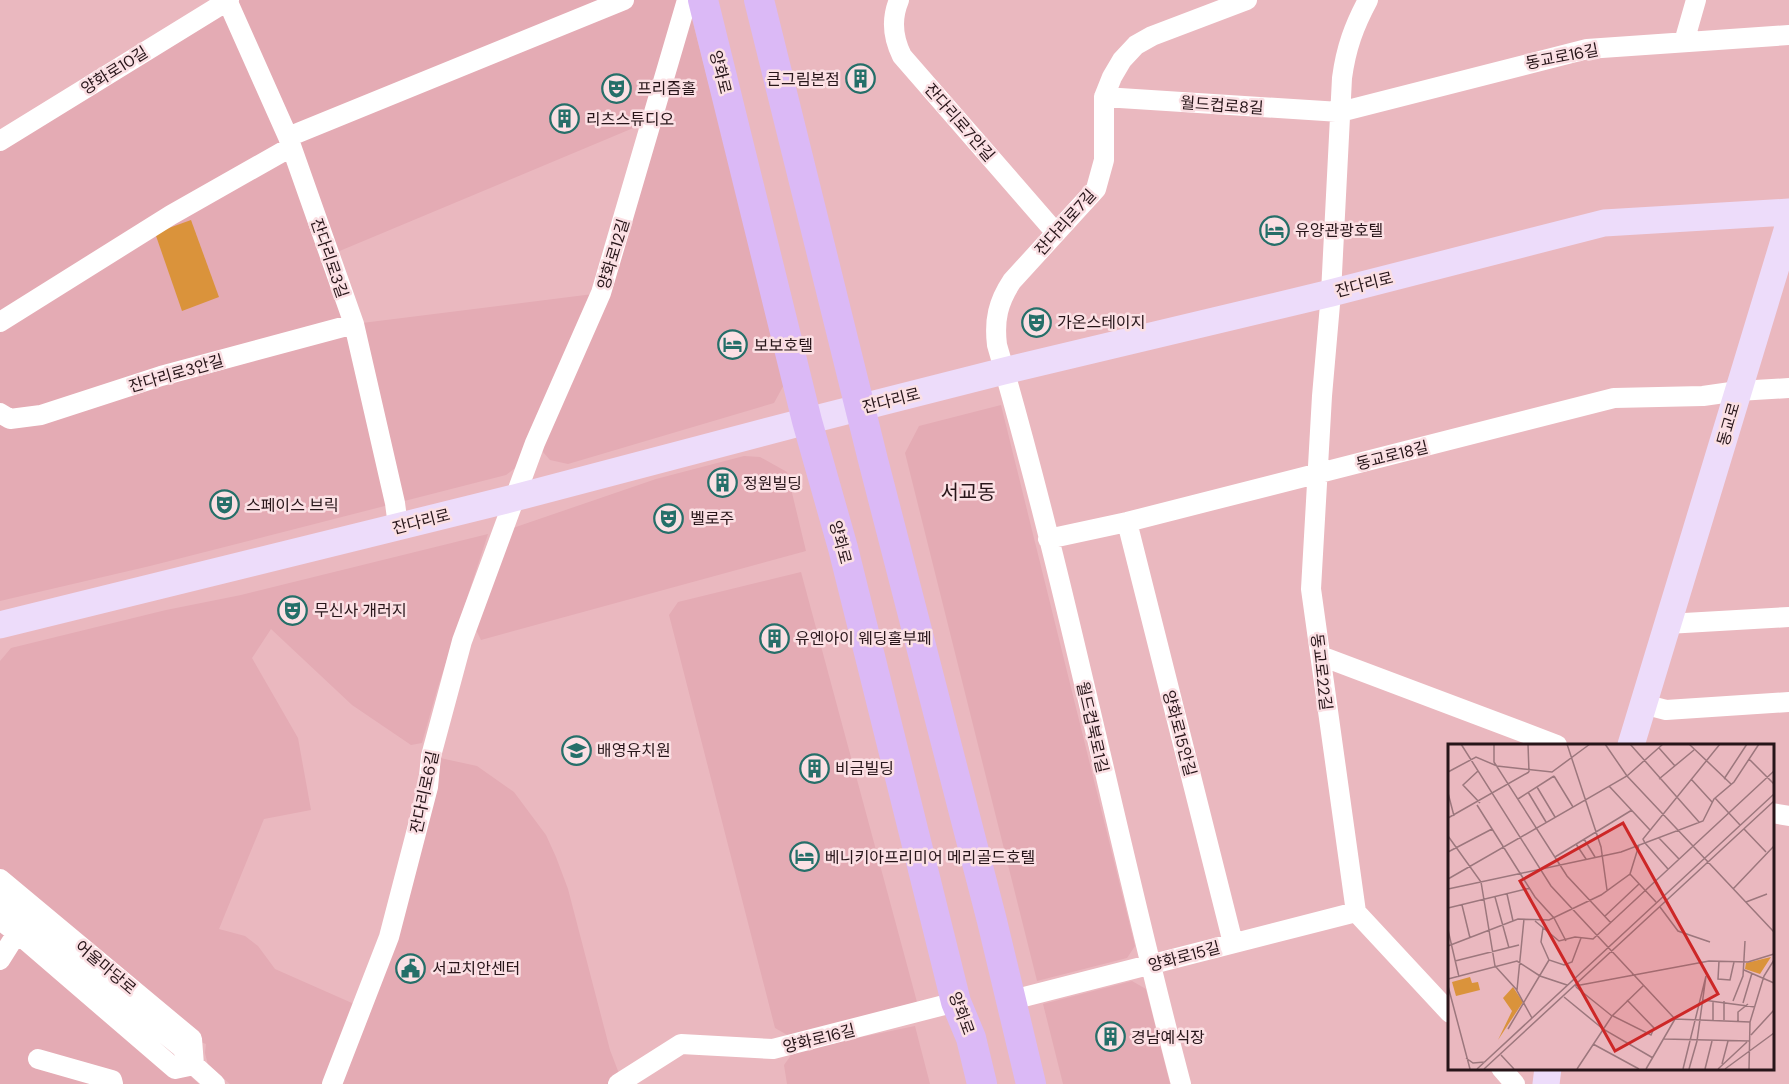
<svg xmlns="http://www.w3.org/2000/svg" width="1789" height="1084" viewBox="0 0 1789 1084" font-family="'DM Sans','Noto Sans KR',sans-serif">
  <rect width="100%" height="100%" fill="#eab8bf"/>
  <path fill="#e4abb4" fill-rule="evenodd" d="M229 0H687L786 381 774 403 568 464 550 460 535 443 519 465 506 475 150 566 0 601V141ZM650 121 601 293 354 324 330 255Z
    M1001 405 1135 946 1127 958 1037 981 905 453 919 426Z
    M744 456 760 457 787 472 806 551 481 640 474 626 510 529 656 479Z
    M488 534 437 690 422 743 411 745 352 705 271 629 252 658 298 738 311 810 264 819 219 929 245 936 258 946 275 969 361 1007 431 756 477 766 514 792 546 835 556 857 568 889 610 1050 623 1084H230L208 1065 205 1053 206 1044 192 1039 0 881V661L11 648 166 610 241 595Z
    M801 572 917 1002 789 1036 775 1028 669 615 678 602Z
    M0 920 187 1073 199 1084H0Z
    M1132 981 1146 989 1170 1084H1063L1043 1004Z
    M915 1026 930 1084H787L784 1065 794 1051Z"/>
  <path fill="#da933b" d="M191 220 219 297 182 311 155 233Z"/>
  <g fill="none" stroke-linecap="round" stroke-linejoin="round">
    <path stroke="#fff" stroke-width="20" d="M227 0 288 137 354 324 395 503 398 526
      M899 0C891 19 893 38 902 56L1056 233
      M1368 0C1354 26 1346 48 1342 78L1331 293 1322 396 1311 589 1356 912 1450 1013
      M1684 42 1696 0
      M1104 97 1340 112 1587 49 1789 35
      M288 137 624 0
      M0 141 229 0
      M0 322 171 215 291 147
      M0 413 10 419 41 415 161 376 354 324
      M1127 522 1233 943
      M1048 539 1127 522 1614 398 1703 396 1738 391 1789 388
      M1667 624 1789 617
      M1321 656 1557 745
      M1643 704 1666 710 1789 702
      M1772 813 1789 816
      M0 879 192 1039 194 1065
      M0 901 181 1047 194 1065 215 1084
      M0 920 17 933 175 1069 194 1065
      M0 960 17 933
      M1012 1000 1356 912
      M38 1059 112 1080 113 1084
      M1501 1068 1515 1084
      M332 1084 389 937 428 787 431 756 462 641 535 443 601 293 687 0
      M618 1084 681 1044 773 1049 956 1002
      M1181 1084C1116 839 1068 588 997 345 994 320 998 302 1012 281L1096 189 1104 160V97L1112 77 1122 60 1136 45 1152 36 1247 0"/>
    <path stroke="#eddcfa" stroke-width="27" d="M0 625 514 498 807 421 1004 371 1331 293 1604 223 1789 212
      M1631 745 1789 224
      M1546 1084 1548 1068"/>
    <path stroke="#dbb9f6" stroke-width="30" d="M703 0 807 421 843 548 956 1002 971 1038 982 1084
      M759 0 873 460 992 921 1031 1084"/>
  </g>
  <defs>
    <symbol id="building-ring" viewBox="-11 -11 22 22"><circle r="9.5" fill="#fbe0e4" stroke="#256f69" stroke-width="1.5"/><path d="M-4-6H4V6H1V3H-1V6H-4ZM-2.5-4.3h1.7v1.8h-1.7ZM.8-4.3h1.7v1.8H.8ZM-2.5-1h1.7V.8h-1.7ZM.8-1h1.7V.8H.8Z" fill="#256f69"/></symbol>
    <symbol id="theatre-ring" viewBox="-11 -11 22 22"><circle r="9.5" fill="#fbe0e4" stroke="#256f69" stroke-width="1.5"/><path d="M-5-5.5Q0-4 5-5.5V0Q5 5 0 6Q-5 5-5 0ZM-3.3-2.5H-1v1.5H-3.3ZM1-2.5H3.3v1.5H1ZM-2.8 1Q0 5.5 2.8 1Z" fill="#256f69"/></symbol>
    <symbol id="hotel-ring" viewBox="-11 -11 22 22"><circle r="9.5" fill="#fbe0e4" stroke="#256f69" stroke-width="1.5"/><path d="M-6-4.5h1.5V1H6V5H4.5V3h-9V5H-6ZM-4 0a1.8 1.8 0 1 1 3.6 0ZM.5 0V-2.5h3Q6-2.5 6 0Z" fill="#256f69"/></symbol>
    <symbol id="school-ring" viewBox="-11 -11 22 22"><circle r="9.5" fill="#fbe0e4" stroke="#256f69" stroke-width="1.5"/><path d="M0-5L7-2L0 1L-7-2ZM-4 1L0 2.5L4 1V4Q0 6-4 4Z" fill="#256f69"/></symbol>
    <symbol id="civic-ring" viewBox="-11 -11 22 22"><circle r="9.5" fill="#fbe0e4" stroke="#256f69" stroke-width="1.5"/><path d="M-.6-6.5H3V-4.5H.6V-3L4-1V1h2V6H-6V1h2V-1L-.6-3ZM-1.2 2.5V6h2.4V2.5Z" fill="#256f69"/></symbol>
  </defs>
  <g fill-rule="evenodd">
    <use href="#building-ring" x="844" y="62" width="33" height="33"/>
    <use href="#theatre-ring" x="600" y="72" width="33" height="33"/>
    <use href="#building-ring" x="548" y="102" width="33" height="33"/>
    <use href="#hotel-ring" x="1258" y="214" width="33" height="33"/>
    <use href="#theatre-ring" x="1020" y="306" width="33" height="33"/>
    <use href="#hotel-ring" x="716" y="328" width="33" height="33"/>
    <use href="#building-ring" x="706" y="466" width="33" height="33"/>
    <use href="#theatre-ring" x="208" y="488" width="33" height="33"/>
    <use href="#theatre-ring" x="652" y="502" width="33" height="33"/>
    <use href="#theatre-ring" x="276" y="594" width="33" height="33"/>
    <use href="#building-ring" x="758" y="622" width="33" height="33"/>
    <use href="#school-ring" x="560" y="734" width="33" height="33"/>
    <use href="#building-ring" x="798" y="752" width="33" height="33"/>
    <use href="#hotel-ring" x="788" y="840" width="33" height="33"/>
    <use href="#civic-ring" x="394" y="952" width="33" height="33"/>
    <use href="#building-ring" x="1094" y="1020" width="33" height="33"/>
  </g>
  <g text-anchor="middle" stroke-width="5" stroke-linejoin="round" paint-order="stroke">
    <g font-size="16" fill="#271519" stroke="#fbe0e4">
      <text transform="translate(1562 56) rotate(-11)" y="6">동교로16길</text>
      <text transform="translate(114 70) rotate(-32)" y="6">양화로10길</text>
      <text transform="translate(721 72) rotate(76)" y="6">양화로</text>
      <text transform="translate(1222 105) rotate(4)" y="6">월드컵로8길</text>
      <text transform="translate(960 122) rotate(49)" y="6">잔다리로7안길</text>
      <text transform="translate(1065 222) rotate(-48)" y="6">잔다리로7길</text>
      <text transform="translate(613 254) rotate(-73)" y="6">양화로12길</text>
      <text transform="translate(330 258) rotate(71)" y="6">잔다리로3길</text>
      <text transform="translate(1364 284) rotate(-14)" y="6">잔다리로</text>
      <text transform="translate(176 373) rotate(-16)" y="6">잔다리로3안길</text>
      <text transform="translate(891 400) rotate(-14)" y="6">잔다리로</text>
      <text transform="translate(1728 424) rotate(-74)" y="6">동교로</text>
      <text transform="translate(1392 455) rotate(-14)" y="6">동교로18길</text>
      <text transform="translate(421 521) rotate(-14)" y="6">잔다리로</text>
      <text transform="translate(841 542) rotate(75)" y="6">양화로</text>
      <text transform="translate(1322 672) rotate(83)" y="6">동교로22길</text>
      <text transform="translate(1093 727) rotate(77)" y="6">월드컵북로1길</text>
      <text transform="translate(1180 733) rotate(75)" y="6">양화로15안길</text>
      <text transform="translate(424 792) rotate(-78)" y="6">잔다리로6길</text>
      <text transform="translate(1184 956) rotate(-15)" y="6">양화로15길</text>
      <text transform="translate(106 967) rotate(40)" y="6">어울마당로</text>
      <text transform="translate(962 1013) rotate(70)" y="6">양화로</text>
      <text transform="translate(819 1038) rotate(-14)" y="6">양화로16길</text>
    </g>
    <g font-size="16" fill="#271519" stroke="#fbe0e4" text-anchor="start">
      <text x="840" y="85" text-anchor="end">큰그림본점</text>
      <text x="637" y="94">프리즘홀</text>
      <text x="586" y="125">리츠스튜디오</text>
      <text x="1295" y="236">유양관광호텔</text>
      <text x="1057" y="328">가온스테이지</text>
      <text x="754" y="351">보보호텔</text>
      <text x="743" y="489">정원빌딩</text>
      <text x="246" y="511">스페이스 브릭</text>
      <text x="690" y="524">벨로주</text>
      <text x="314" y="616">무신사 개러지</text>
      <text x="795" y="644">유엔아이 웨딩홀부페</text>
      <text x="597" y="756">배영유치원</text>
      <text x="835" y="774">비금빌딩</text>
      <text x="825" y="863">베니키아프리미어 메리골드호텔</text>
      <text x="432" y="974">서교치안센터</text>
      <text x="1131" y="1043">경남예식장</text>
    </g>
    <g font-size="20" fill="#271519" stroke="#fbe0e4">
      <text x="968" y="499">서교동</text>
    </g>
  </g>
  <g transform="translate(1448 744)">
    <rect width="326" height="326" fill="#eab8bf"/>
    <path d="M323 213 312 230 297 225 298 219ZM22 233 24 239 30 238 32 246 8 252 4 238ZM65 243 75 258 50 296 64 267 55 254Z" fill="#da933b"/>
    <path fill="none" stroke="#9c777d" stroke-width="1.5" d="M13 0 103 142 227 275 302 278M46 0V18L119 132 163 179M80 0 81 28M119 0 153 103 159 146M157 0 179 32 326 188M182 0 251 78M241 0 283 40M211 4 227 22M301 15 326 40M30 27 15 41 32 59M0 28 28 13 49 22 104 28 142 0M106 32 125 63M211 35 246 6M243 35 264 58M276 35 299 0M161 42 202 86M89 43 107 73M80 48 98 78M0 49 6 72M267 54 292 81M70 55 106 32M29 61 87 153 106 174 118 197M0 74 81 28M296 85 318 108M0 92 33 138 47 222 68 245 84 274M211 94 231 115M136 95 147 113M197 99 195 95 272 0M197 99 220 125M128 100 138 115M0 108 44 85M107 113 184 66M182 130 208 158M0 135 179 32 215 0M0 145 173 108 255 77 266 55 286 38 311 0M285 145 326 102M59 150 65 177M47 153 61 204M298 158 319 150M14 161 22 194M212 163 230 187 262 198M0 164 82 144M157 172 191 140M87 177 111 197 127 193 145 195 326 27M95 184 93 198 101 216 116 221 124 218 133 194M0 186 11 233M0 202 70 175 101 176 153 151 182 130 191 101M7 217 71 201M271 217 270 235 282 236 286 218M296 226 326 239M0 235 69 217 92 232 119 241M0 242 22 325M127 242 261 217 300 218 326 210M128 243 164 272M69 246 76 175M116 253 155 285 205 314M255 256 307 263M276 257V276M285 257 295 232 297 197M295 259 304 229M165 272 203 291 206 284 179 256M265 276V257M290 277V268L300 260M60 285 101 216M303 291 326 266M216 295 302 297M145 300 191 325M53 311 66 325M18 314 25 319 37 318M274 320 280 297M29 325 326 50M36 325 326 57M129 325 164 272 196 241M198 325 227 275M235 325 258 232M241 325 249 297 258 232M257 325 264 297M270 325 299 298M277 325 326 289M301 325 302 278 316 232 326 216"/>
    <path fill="#cd2727" fill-opacity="0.15" stroke="#cd2727" stroke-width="3" d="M175 79 270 250 167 307 72 137Z"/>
    <rect width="326" height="326" fill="none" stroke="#271519" stroke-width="3"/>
  </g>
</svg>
